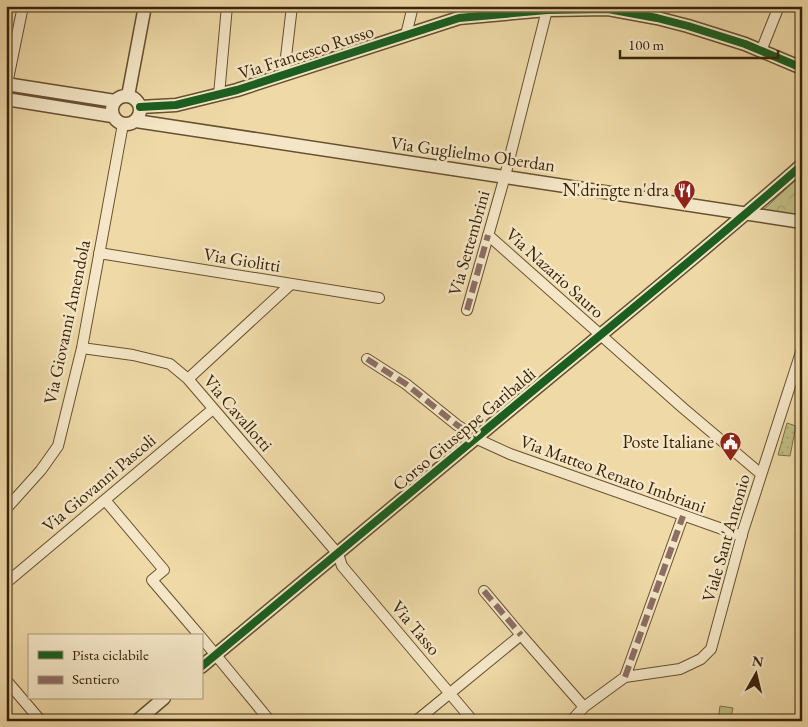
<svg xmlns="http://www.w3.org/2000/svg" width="808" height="727" viewBox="0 0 808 727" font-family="'EB Garamond',serif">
  <defs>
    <pattern id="grass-dots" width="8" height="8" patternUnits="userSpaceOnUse" patternTransform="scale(1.25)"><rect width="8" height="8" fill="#c0bd82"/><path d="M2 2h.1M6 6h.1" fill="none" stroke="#a6a26f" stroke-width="1.8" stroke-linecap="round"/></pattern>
    <pattern id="forest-crowns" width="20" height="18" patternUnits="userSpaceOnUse" patternTransform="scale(1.25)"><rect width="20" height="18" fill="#c0bd82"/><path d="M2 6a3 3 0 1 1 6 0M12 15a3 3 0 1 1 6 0" fill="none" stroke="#a6a26f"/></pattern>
  </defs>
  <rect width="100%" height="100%" fill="#eed9a7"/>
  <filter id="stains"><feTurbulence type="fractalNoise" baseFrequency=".004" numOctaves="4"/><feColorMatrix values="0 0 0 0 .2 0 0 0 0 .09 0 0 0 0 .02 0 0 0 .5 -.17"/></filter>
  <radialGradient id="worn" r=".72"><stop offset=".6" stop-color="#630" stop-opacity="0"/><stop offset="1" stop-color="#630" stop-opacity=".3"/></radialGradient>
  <path fill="url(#grass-dots)" stroke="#7c7046" d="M787 423 796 426 790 456 778 455Z"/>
  <path fill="url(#forest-crowns)" stroke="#7c7046" d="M802 174V218L761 212Z"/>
  <path fill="#c0bd82" stroke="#7c7046" d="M720 706 733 708 730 721H718Z"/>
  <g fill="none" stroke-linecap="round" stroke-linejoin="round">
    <defs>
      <path id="minor" d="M406 35 413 6
        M761 51 779 6
        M284 74 292 6
        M7 84 23 6
        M219 95 227 6
        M488 235 683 408 761 474
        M99 253 379 298
        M467 310 505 176 548 6
        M82 348 133 355 170 364 188 379 338 554 342 566 473 721
        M367 359 406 384 457 425 476 437
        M188 379 291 284
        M475 438 510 454 742 536
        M105 500 164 570 152 580 200 636
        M6 509 41 470 58 446 82 348 123 124
        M6 583 213 409
        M484 591 521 635
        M201 637 270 721
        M625 677 683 516
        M6 680 41 721
        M416 721 521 635 584 707
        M571 721 584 707 625 677 680 669 701 659 711 649 743 531 802 349"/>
      <path id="tertiary" d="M6 84 115 101
        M112 110a14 14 0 1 1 28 0a14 14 0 1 1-28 0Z
        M128 96 145 6
        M6 99 112 116
        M140 107 176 105 237 90 459 18 547 10 608 9 657 18 688 26 745 44 802 68
        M136 121 802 222
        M201 667C293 591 384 514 476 438 585 347 695 259 802 165
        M137 721 164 698"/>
    </defs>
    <use href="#minor" stroke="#665131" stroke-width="12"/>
    <use href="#tertiary" stroke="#665131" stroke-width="15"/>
    <use href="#minor" stroke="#f4e6c6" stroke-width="10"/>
    <use href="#tertiary" stroke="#f4e6c6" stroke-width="12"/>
    <path stroke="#8d6e63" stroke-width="6" stroke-dasharray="12 6" stroke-linecap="butt" d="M467 310 488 235
      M367 359 406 384 457 425 476 437
      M484 591 521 635
      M625 677 683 516"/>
    <defs>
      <path id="cycleway" d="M140 107 176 105 237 90 459 18 547 10 608 9 657 18 688 26 745 44 802 68
        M201 667C293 591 384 514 476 438 585 347 695 259 802 165"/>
    </defs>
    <use href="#cycleway" stroke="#f4e6c6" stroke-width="11"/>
    <use href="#cycleway" stroke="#1b5e20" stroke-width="8"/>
  </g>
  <defs>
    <symbol id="restaurant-pin" viewBox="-11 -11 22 30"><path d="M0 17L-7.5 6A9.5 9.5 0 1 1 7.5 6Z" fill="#8f2418" stroke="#f4e6c6"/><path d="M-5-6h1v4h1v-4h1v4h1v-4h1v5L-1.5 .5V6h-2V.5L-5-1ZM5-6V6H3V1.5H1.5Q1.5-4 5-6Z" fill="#fff"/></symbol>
    <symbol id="civic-pin" viewBox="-11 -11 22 30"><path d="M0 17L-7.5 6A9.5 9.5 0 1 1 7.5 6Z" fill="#8f2418" stroke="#f4e6c6"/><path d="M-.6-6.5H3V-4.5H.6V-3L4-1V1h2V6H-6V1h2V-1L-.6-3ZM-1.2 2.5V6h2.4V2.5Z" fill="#fff"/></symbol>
  </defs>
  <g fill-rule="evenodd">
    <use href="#restaurant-pin" x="672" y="178" width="25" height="34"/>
    <use href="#civic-pin" x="718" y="430" width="25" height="34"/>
  </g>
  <g text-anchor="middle" stroke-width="5" stroke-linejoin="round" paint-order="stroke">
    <g font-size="18" fill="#39240a" stroke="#f4e6c6">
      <text transform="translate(306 52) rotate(-18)" y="6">Via Francesco Russo</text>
      <text transform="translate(473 154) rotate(8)" y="6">Via Guglielmo Oberdan</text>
      <text transform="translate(469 243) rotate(-74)" y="6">Via Settembrini</text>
      <text transform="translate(242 260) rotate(9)" y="6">Via Giolitti</text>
      <text transform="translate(555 273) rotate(42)" y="6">Via Nazario Sauro</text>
      <text transform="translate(67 322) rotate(-78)" y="6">Via Giovanni Amendola</text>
      <text transform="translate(238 413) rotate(49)" y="6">Via Cavallotti</text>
      <text transform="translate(464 429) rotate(-40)" y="6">Corso Giuseppe Garibaldi</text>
      <text transform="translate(613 474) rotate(20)" y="6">Via Matteo Renato Imbriani</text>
      <text transform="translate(99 483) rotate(-40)" y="6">Via Giovanni Pascoli</text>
      <text transform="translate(726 538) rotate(-74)" y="6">Viale Sant'Antonio</text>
      <text transform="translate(416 628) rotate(50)" y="6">Via Tasso</text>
    </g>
    <g font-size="18" fill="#39240a" stroke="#f4e6c6" text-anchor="end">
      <text x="669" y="196">N'dringte n'dra</text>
      <text x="714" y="448">Poste Italiane</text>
    </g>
  </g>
  <rect width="808" height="727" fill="none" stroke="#eed9a7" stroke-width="25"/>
  <rect x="8" y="8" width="793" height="712" fill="none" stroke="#39240a" stroke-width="2.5"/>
  <rect x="12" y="12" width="783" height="702" fill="none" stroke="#39240a"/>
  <rect x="28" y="634" width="175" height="65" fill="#f4e6c6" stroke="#a9987b"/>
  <rect x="38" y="651" width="25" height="8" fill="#1b5e20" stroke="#a9987b"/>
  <text x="72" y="660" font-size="15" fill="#39240a">Pista ciclabile</text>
  <rect x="38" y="676" width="25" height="8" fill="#8d6e63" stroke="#a9987b"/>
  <text x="72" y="684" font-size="15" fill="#39240a">Sentiero</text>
  <g transform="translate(756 674) rotate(8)" stroke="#f4e6c6" stroke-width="4" paint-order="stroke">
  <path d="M0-4L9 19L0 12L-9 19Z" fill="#39240a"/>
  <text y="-8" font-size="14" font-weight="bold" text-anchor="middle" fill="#39240a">N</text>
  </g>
  <path d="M620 50v8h158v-8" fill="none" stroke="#39240a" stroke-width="2.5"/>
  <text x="628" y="50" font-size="15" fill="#39240a" stroke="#f4e6c6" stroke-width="4" paint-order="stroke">100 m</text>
  <rect width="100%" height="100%" filter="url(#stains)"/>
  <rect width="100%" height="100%" fill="url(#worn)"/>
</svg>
